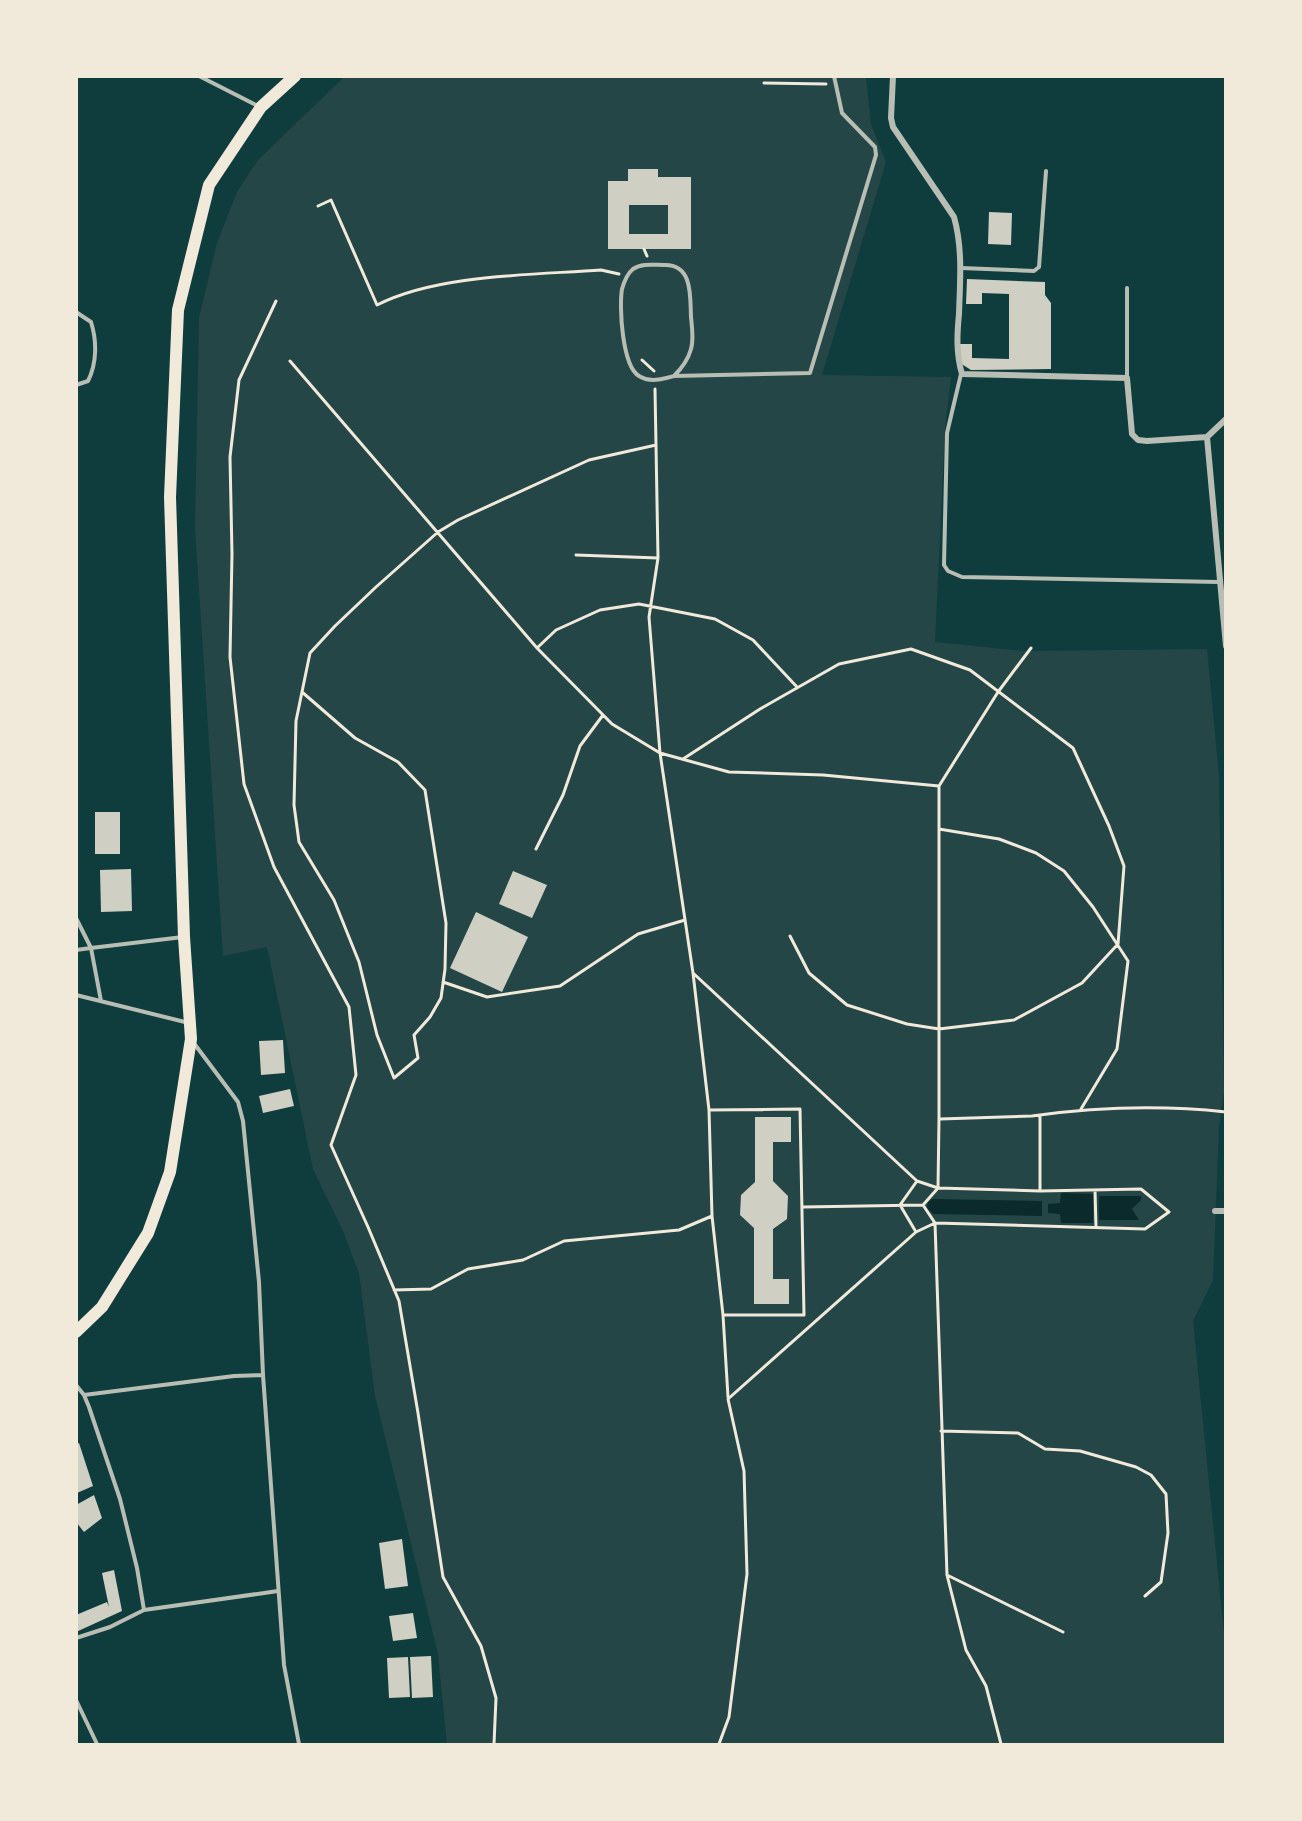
<svg xmlns="http://www.w3.org/2000/svg" width="1302" height="1821" viewBox="0 0 1302 1821" font-family="Montserrat,sans-serif">
  <rect width="100%" height="100%" fill="#0f3d3e"/>
  <path fill="#244646" d="M344 77H866L871 124 886 162 822 375 951 377 945 428 935 642 1024 651 1207 649 1219 776 1224 1091 1219 1126 1213 1280 1193 1321 1225 1645V1744H447L438 1654 375 1396 359 1273 343 1231 313 1169 267 947 223 956 195 528 199 318 217 243 237 192 258 160Z"/>
  <path fill="#0a2a2b" d="M1061 1193 1093 1194V1223H1061L1060 1214 1048 1213V1204L1060 1203Z
    M1099 1196H1141V1200L1132 1209 1139 1220H1099Z
    M933 1199 1042 1201V1216L933 1214 927 1208 928 1202Z"/>
  <path fill="#cfcfc3" fill-rule="evenodd" d="M628 169H658V177H691V249H608V181H628ZM629 205H668V234H629Z
    M989 212 1012 213 1011 245 988 244Z
    M967 279 1045 282V295L1051 303V369L971 370 960 363V344H972V358L1009 359V294L982 293V304H966Z
    M95 812H120V854H95Z
    M131 869 132 911 101 912 100 870Z
    M513 871 547 885 532 918 499 904Z
    M476 912 528 937 502 992 450 968Z
    M283 1040 285 1073 261 1075 259 1041Z
    M290 1089 294 1106 263 1113 259 1096Z
    M755 1117H791V1142H773V1181L788 1196 787 1219 773 1229V1279H789V1304H754V1228L740 1215 741 1195 755 1182Z
    M79 1443 93 1486 77 1493 76 1444Z
    M94 1495 102 1518 84 1532 76 1522V1505Z
    M402 1539 408 1586 385 1589 379 1543Z
    M114 1570 122 1611 76 1632V1615L107 1602 109 1607 102 1573Z
    M413 1613 417 1638 393 1641 389 1616Z
    M431 1656 433 1697 412 1698 410 1657Z
    M408 1657 410 1697 389 1698 387 1658Z"/>
  <g fill="none" stroke-linecap="round" stroke-linejoin="round">
    <path stroke="#f1e9da" stroke-width="3" d="M764 83 826 84
      M318 206 331 200 377 305C437 274 534 275 601 270L619 274
      M644 249 647 256
      M276 301 239 380 230 457 232 554 230 657 244 784 274 867 349 1007 356 1075 331 1145 368 1227 399 1301 418 1413 443 1577 481 1646 496 1698 494 1744
      M642 360 654 371
      M290 361 537 648 612 724 660 753 729 772 823 775 939 786V1119L938 1188 1040 1191 1141 1189 1169 1212 1145 1229 935 1223 923 1205 938 1188 917 1181 693 973
      M655 389 658 558 649 617 660 753 693 973 709 1110
      M576 555 658 558
      M537 648 556 630 600 610 639 604 715 619 753 640 797 687
      M302 692 355 738 398 762 425 790 446 923 445 969 441 998 430 1017 414 1035 418 1058 394 1078 377 1035 359 962 334 900 299 842 294 805 296 721 310 653 335 626 376 587 438 532 458 520 589 460 656 445
      M683 759 760 709 839 664 911 649 970 670 1073 748 1109 826 1124 866 1118 944 1082 983 1014 1020 939 1029 907 1024 847 1005 809 973 790 936
      M939 786 998 692 1031 648
      M939 829 999 839 1036 853 1064 871 1093 907 1128 961 1117 1049 1081 1109
      M536 849 563 795 580 746 603 715
      M443 982 487 997 560 986 638 934 685 920
      M1032 1116C1097 1107 1161 1105 1226 1112
      M1039 1116H1040V1191
      M940 1119 1032 1116
      M1095 1190 1096 1227
      M803 1207 923 1205
      M916 1232 900 1205 917 1181
      M394 1290 431 1289 468 1269 523 1260 564 1241 679 1230 712 1216
      M723 1315H804L800 1109 709 1110 712 1216 723 1315 728 1397
      M941 1431 1018 1433 1045 1449 1080 1451 1136 1467 1151 1475 1166 1494 1168 1533 1161 1582 1145 1596
      M947 1575 1063 1632
      M719 1744 729 1717 747 1574 744 1471 728 1399 916 1232 935 1223 947 1575 966 1650 986 1686 1001 1744"/>
    <path stroke="#b8beb3" stroke-width="4" d="M199 76 260 107
      M961 268 1034 271 1039 267 1046 171
      M76 312 91 322C97 341 97 363 88 381L76 385
      M961 374 947 433 944 565 948 571 962 577 1219 582
      M674 376C682 368 688 360 691 349 694 339 692 328 691 317 690 296 693 264 664 265 654 265 642 263 633 269 627 274 624 282 622 289 619 306 622 366 639 376 650 383 663 379 674 376L810 373 876 155 875 147 842 113 834 76
      M1127 378V288
      M76 918 91 948 183 937
      M76 950 91 948 101 1001
      M76 995 189 1023
      M193 1042 238 1102 243 1121 259 1282 263 1375 284 1665 299 1744
      M76 1385 84 1395 89 1407 120 1499 137 1568 144 1610 278 1591
      M84 1395 234 1376 263 1375
      M76 1638 110 1627 144 1610
      M76 1700 97 1744"/>
    <path stroke="#b8beb3" stroke-width="6" d="M893 76 891 118 893 127 954 217C963 249 960 281 959 314 957 334 956 354 962 374L1127 378 1132 434 1138 440 1147 441 1207 437
      M1226 419 1207 437 1226 646
      M1215 1211H1226"/>
    <path stroke="#f1e9da" stroke-width="12" d="M76 1332 102 1307 148 1233 170 1172 191 1039 184 937 170 497 178 310 209 185 261 107 295 76"/>
  </g>
  <rect width="1302" height="1821" fill="none" stroke="#f1e9da" stroke-width="156"/>
</svg>
